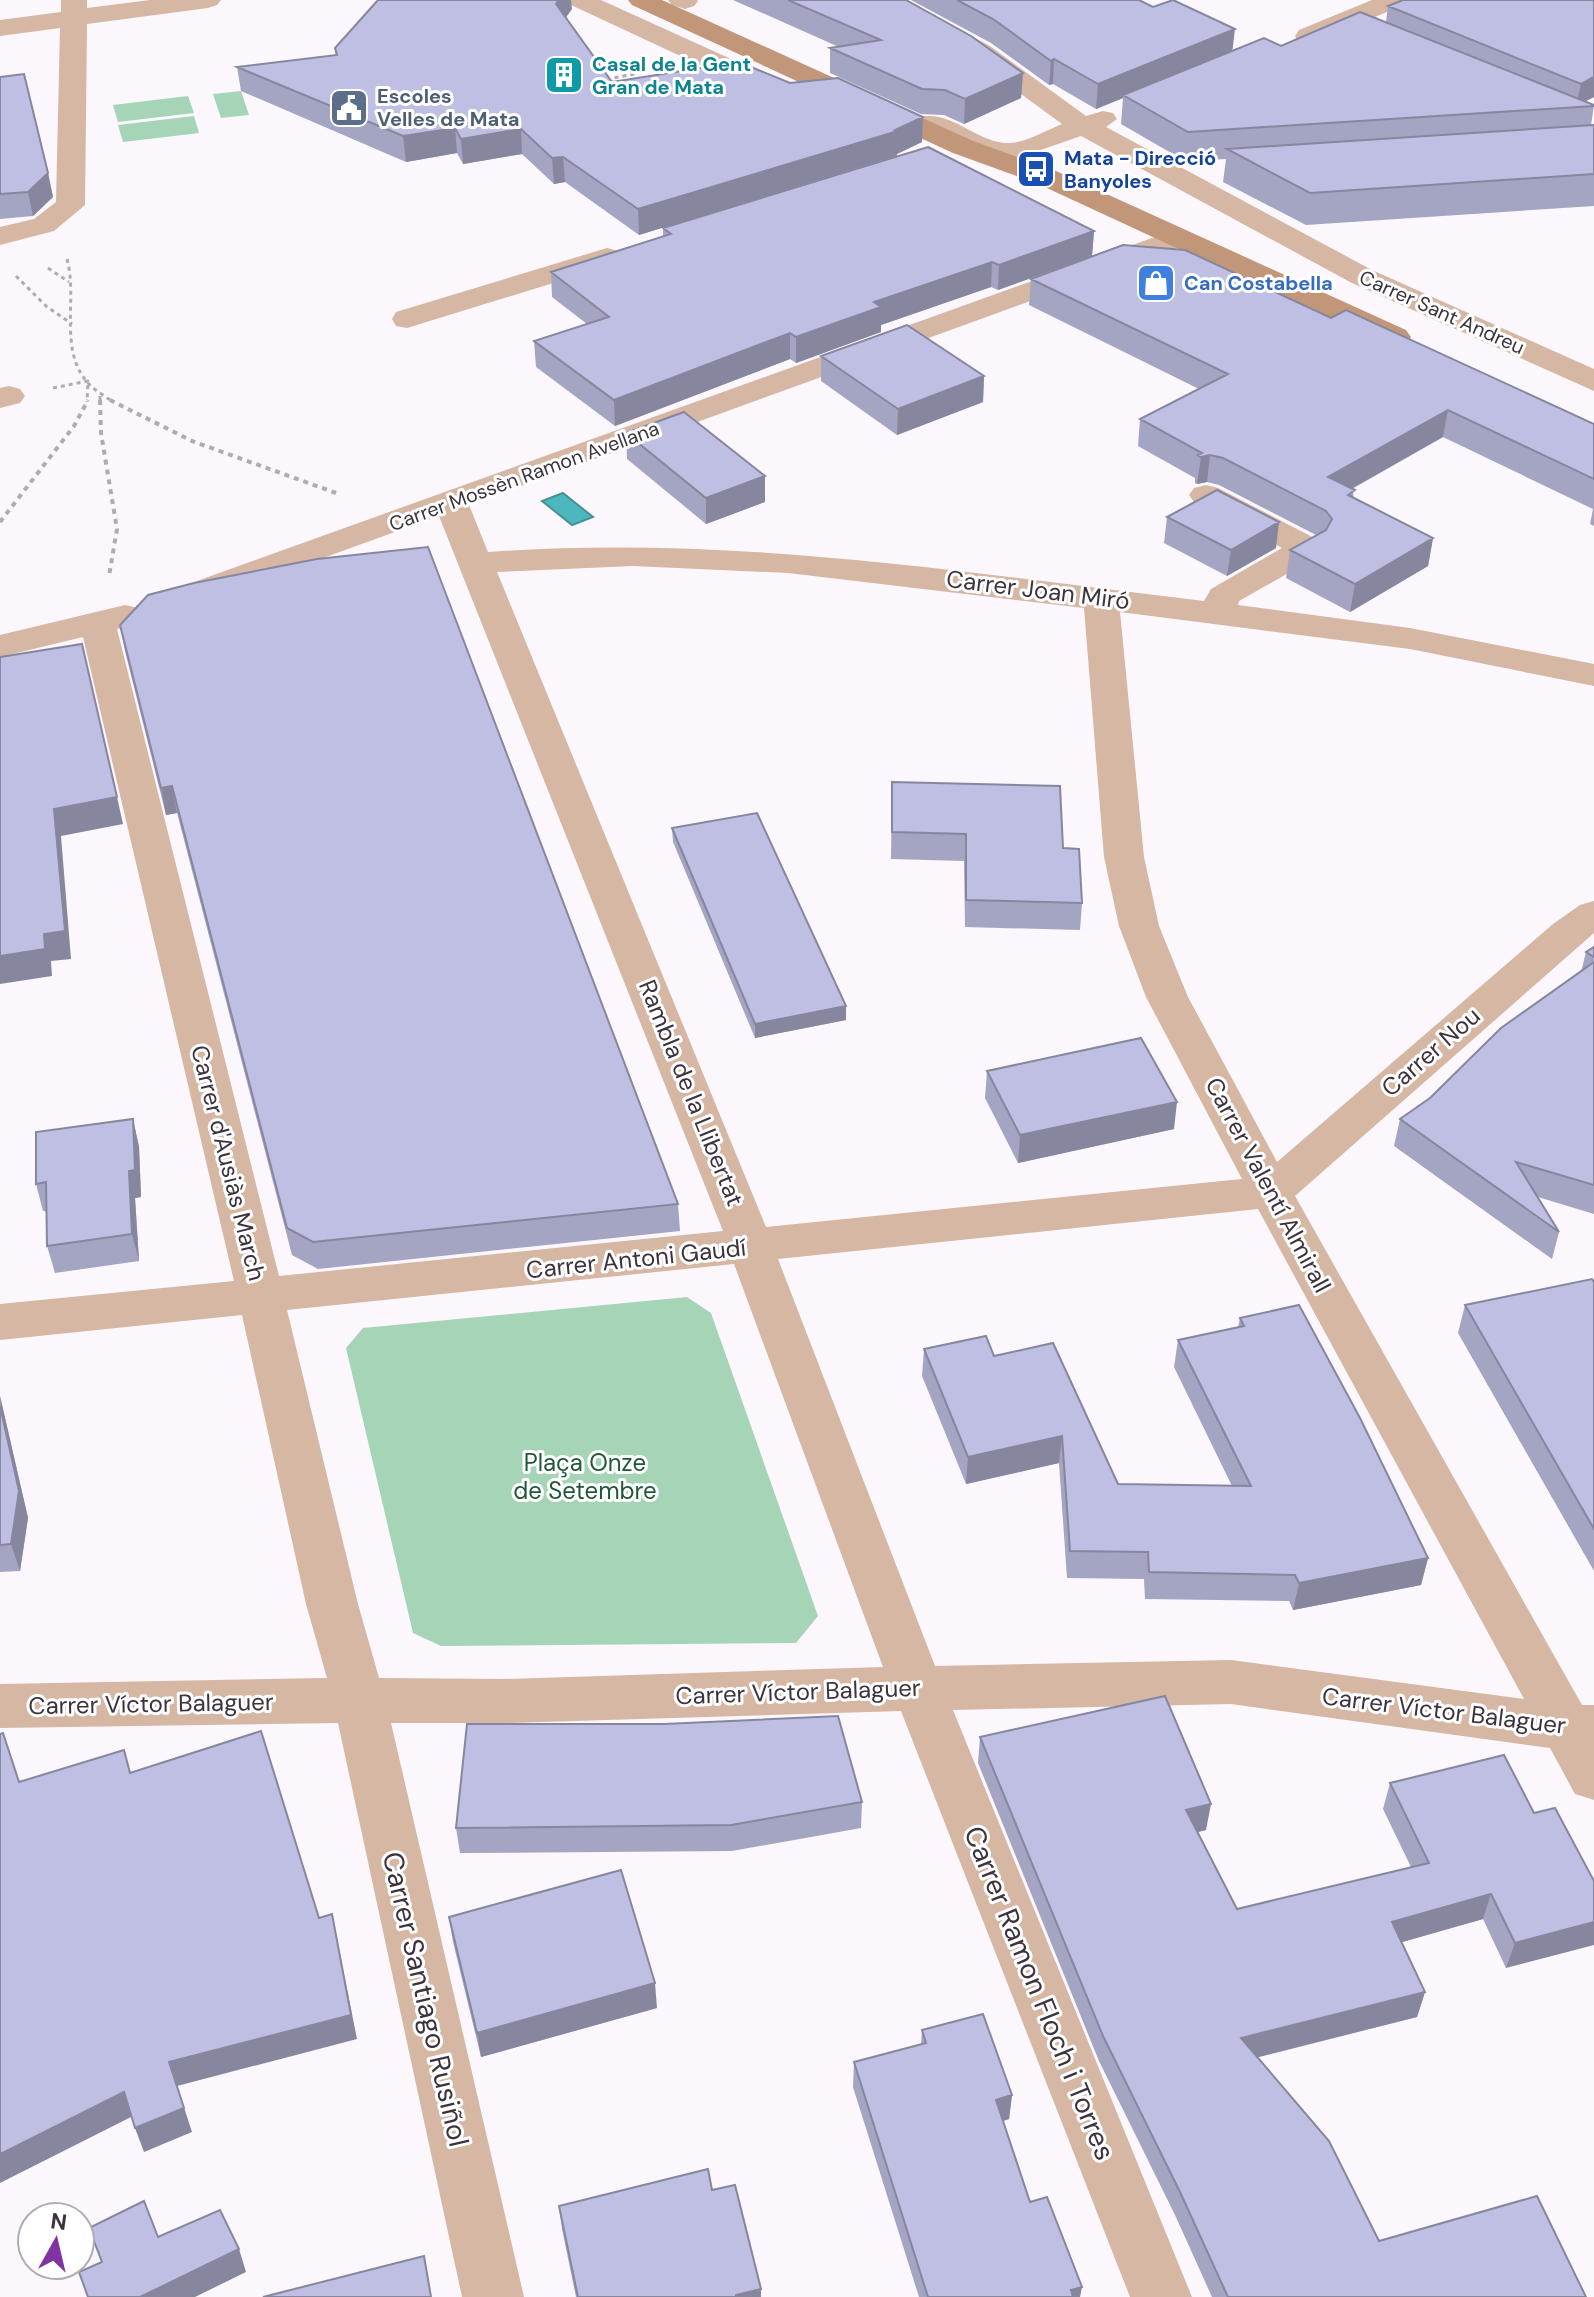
<svg xmlns="http://www.w3.org/2000/svg" width="1594" height="2297" viewBox="0 0 1594 2297" font-family="'DM Sans',sans-serif">
  <rect width="100%" height="100%" fill="#fbf7fd"/>
  <path fill="#a6d4b7" d="M241 91 249 115 221 118 213 94Z
    M188 96 194 113 118 122 113 105Z
    M194 116 199 133 123 142 118 125Z
    M687 1297 711 1313 818 1616 796 1643 441 1646 413 1633 346 1348 363 1328Z"/>
  <path fill="#4cb8bd" stroke="#479097" stroke-width="2" d="M563 493 593 517 572 525 542 501Z"/>
  <g fill="none" stroke-linecap="round" stroke-linejoin="round">
    <path stroke="#b0aab2" stroke-width="3" stroke-dasharray="4 4" stroke-linecap="butt" d="M609 83 613 78 635 74
      M67 259C78 298 58 350 88 383 94 390 105 396 113 402
      M48 268 69 282
      M16 276 46 306 72 324
      M53 388 88 381 87 402
      M100 396V402"/>
    <path stroke="#b0aab2" stroke-width="4" stroke-dasharray="5 5" stroke-linecap="butt" d="M100 400 101 433 117 529 109 576
      M110 400 192 441 336 493
      M0 522 74 426 88 400"/>
    <path fill="#d5b7a3" fill-rule="evenodd" d="M61 0H87V8L150 0H221L217 5 208 8 87 24 85 205 54 231 0 245V227L34 219 56 202 60 28 0 36V20L61 12Z
      M567 0H601L784 83 788 89 784 95H764L571 5Z
      M668 0H697L698 1 694 6 685 9 672 5Z
      M873 0H905L990 46 1086 116 1103 111 1113 113 1117 119 1106 127 1372 270 1594 369V391L1350 282 1081 136 1012 160 966 150 921 129 917 123 921 117C952 110 978 144 1009 143 1025 143 1047 130 1062 124L972 58 877 5Z
      M1372 0H1407L1403 5 1317 42H1299L1295 36 1299 30Z
      M1177 229 1187 232 1192 238 1187 244 469 505 488 552C729 534 966 573 1204 601L1211 589 1282 548 1194 502 1189 495 1194 488 1206 485 1218 488 1320 541 1325 548 1320 555 1239 601 1238 605 1410 628 1594 664V686L1410 649 1120 612 1144 857 1159 926 1188 997 1277 1162 1553 924 1580 905 1594 901V933L1295 1196 1582 1705H1594V1800L1575 1794 1550 1748 1231 1704 953 1710 1192 2297H1130L901 1711 505 1723H391L524 2297H462L338 1723 0 1728V1684L327 1678 306 1604 242 1315 0 1340V1304L234 1281 83 637 0 657V635L125 605 138 608 143 616 138 624 117 629 279 1276 723 1231 439 516 221 595 209 599 197 595 191 588 197 581ZM633 566 788 573 1084 608 1104 857 1119 926 1146 997 1242 1179 766 1227 497 572ZM1258 1209 1524 1699 1231 1660 935 1666 778 1259ZM734 1264 883 1667 505 1679 379 1678 358 1604 287 1310Z
      M607 248 618 251 622 257 618 263 407 328 396 326 392 319 396 312Z
      M9 386 20 389 25 396 20 403 0 408V388Z"/>
    <path fill="#c29679" fill-rule="evenodd" d="M628 0H662L973 141 1056 171 1406 330 1411 337 1406 344 1395 346 1384 344 1036 183 953 153 632 5Z"/>
  </g>
  <path fill="#a4a4c3" d="M733 0H906L1023 73 1021 98 964 124 944 115 921 114 830 73V48L839 47Z
    M911 0H1139L1232 51 1281 46 1386 22 1388 6 1594 0V97L1584 102 1594 105 1591 125H1594V206L1306 225 1223 182 1226 159 1185 161 1121 124 1123 98 1096 109 1053 84 1049 85 991 43Z
    M572 9 566 17 612 82 790 83 923 117 922 142 897 154 639 235 565 182 554 184 522 154 463 164 457 153 406 162 241 91 237 67 336 55 335 48Z
    M0 77 48 173 53 197 33 216 0 219Z
    M663 228 1094 231 1092 256 998 290 991 287 881 325V332L796 363 790 359 615 426 536 367 534 341 587 324 552 297 551 272 663 237Z
    M1031 279 1331 318 1594 424V526L1590 524 1593 509 1443 437 1352 489 1354 498 1433 538 1428 566 1350 612 1286 578 1290 550 1316 535 1219 485 1207 482 1197 484 1195 483V478L1138 446 1140 419 1199 389 1029 305Z
    M821 356 984 376 983 402 897 435 821 381Z
    M626 433 765 502 706 524 627 459Z
    M1167 517 1276 548 1227 576 1164 543Z
    M120 625 678 1204 680 1231 318 1269 292 1255 177 813 166 815 125 651Z
    M892 782 1063 848 1082 903 1080 930 965 927 964 861 891 859Z
    M672 828 846 1020 755 1038 673 842Z
    M1594 947V1214L1538 1197 1559 1232 1552 1259 1394 1146 1400 1119 1430 1098 1581 972 1586 952Z
    M987 1071 1174 1129 1018 1163 985 1098Z
    M133 1119 139 1147 141 1197 135 1198 139 1261 55 1273 47 1246V1211H43L36 1184Z
    M1594 1282V1571L1458 1333 1465 1305Z
    M1240 1318 1428 1558 1421 1585 1293 1610 1289 1601 1145 1599 1144 1579 1067 1578 1059 1463 966 1484 922 1376 924 1349 994 1356 1118 1484 1232 1486 1174 1367 1178 1340 1238 1328Z
    M0 1396 28 1518 20 1571 0 1572Z
    M980 1737 1206 1830 1198 1832 1237 1909 1411 1867 1383 1809 1390 1783 1534 1813 1594 1881 1506 1968 1483 1919 1402 1942 1425 1992 1417 2017 1257 2057 1379 2241 1586 2297H1212L1175 2215 1099 2061 978 1763Z
    M862 1802 861 1828 732 1851 460 1853 456 1828Z
    M449 1917 657 2008 481 2057 453 1942Z
    M922 2030 1012 2095 1009 2119 1003 2121 1030 2202 1080 2297H919L853 2087 854 2062 921 2045Z
    M712 2190 761 2289V2297H576L562 2229 559 2206Z"/>
  <path fill="#86869f" d="M559 0H571L572 9 558 28 556 4Z
    M1235 29 1232 54 1123 95V98L1096 109 1098 84Z
    M1054 59 1053 84 1049 85 1051 61Z
    M1023 73 1021 98 964 124 965 99Z
    M1594 77V97L1576 106 1581 84Z
    M923 117 922 142 897 154V156L639 235 638 209 895 130Z
    M455 128 457 153 406 162 403 136Z
    M521 129 522 154 463 164 461 139Z
    M563 157 565 182 554 184 552 158Z
    M48 173 53 197 33 216 28 192Z
    M1094 231 1092 256 998 290 999 265Z
    M992 262 991 287 881 325V332L796 363V337L874 302Z
    M790 333V359L615 426 614 400Z
    M984 376 983 402 897 435 898 409Z
    M1448 410 1443 437 1324 504 1328 477Z
    M1210 455 1207 482 1197 484 1201 457Z
    M765 476V502L706 524V498Z
    M1279 522 1276 548 1227 576 1231 550Z
    M1433 538 1428 566 1350 612 1355 584Z
    M172 786 177 813 166 815 161 788Z
    M117 797 123 824 61 836 71 959 51 961 52 976 0 984V956L54 809Z
    M846 1006V1020L755 1038V1024Z
    M1177 1102 1174 1129 1018 1163 1020 1135Z
    M133 1119 139 1147 141 1197 135 1198 139 1261 132 1234 129 1171Z
    M0 1396 28 1518 20 1571 11 1544Z
    M1062 1436 1059 1463 966 1484 968 1457Z
    M1428 1558 1421 1585 1293 1610 1299 1583Z
    M1211 1804 1206 1830 1182 1836 1186 1810Z
    M1491 1894 1483 1919 1385 1947 1392 1922Z
    M332 1914 357 2039 177 2086 192 2132 144 2152 135 2128 169 2062Z
    M1594 1922V1945L1506 1968 1515 1943Z
    M655 1983 657 2008 481 2057 477 2033Z
    M1425 1992 1417 2017 1235 2063 1241 2038Z
    M124 2092 133 2116 0 2183V2154Z
    M1012 2095 1009 2119 993 2124 996 2100Z
    M239 2249 246 2272 195 2297H140Z
    M1082 2287 1080 2297H1070L1071 2290Z
    M761 2289V2297H736V2295Z"/>
  <path fill="#bfbfe3" stroke="#86869f" stroke-width="2" d="M378 0H559L556 4 612 82 739 62 790 83 838 78 923 117 895 130 898 131 638 209 563 157 552 158 521 129 461 139 455 128 403 136 237 67 337 55 335 48Z
    M788 0H906L971 36 1023 73 965 99 945 90 922 89 830 48 881 40Z
    M957 0H1139L1153 7 1173 0 1235 29 1098 84 1054 59 1051 61 993 19Z
    M1403 0H1594V77L1581 84 1388 6Z
    M1360 12 1594 105V106L1188 132 1123 95 1264 38 1281 46Z
    M24 74 48 173 28 192 0 194V77Z
    M1594 125V174L1310 193 1227 149Z
    M928 147 1094 231 999 265 992 262 874 302 881 307 796 337 790 333 614 400 534 341 609 317 551 272 671 234 663 228Z
    M1123 245 1185 250 1331 318 1346 310 1594 424V479L1448 410 1328 477 1355 490 1348 495 1433 538 1355 584 1290 550 1326 530 1332 519 1326 511 1223 458 1210 455 1201 457 1198 455 1202 453 1140 419 1228 374 1031 279Z
    M907 325 984 376 898 409 821 356Z
    M684 412 765 476 706 498 626 433Z
    M1217 490 1279 522 1231 550 1167 517Z
    M428 547 678 1204 313 1242 287 1228 172 786 161 788 120 625 148 595 194 583 317 559Z
    M82 644 117 797 54 809 65 931 44 934 45 949 0 956V657Z
    M892 782 1060 786 1063 848 1079 849 1082 903 966 900V834L892 832Z
    M757 813 846 1006 755 1024 672 828Z
    M1594 947V957L1586 952Z
    M1594 962V1185L1516 1162 1559 1232 1400 1119 1430 1098 1501 1028Z
    M1141 1038 1177 1102 1020 1135 987 1071Z
    M133 1119 135 1170 129 1171 132 1234 47 1246 46 1182 36 1184V1132Z
    M1592 1279 1594 1282V1529L1465 1305Z
    M1299 1305 1360 1418 1428 1558 1299 1583 1295 1575 1149 1572 1148 1552 1070 1551 1062 1436 968 1457 924 1349 986 1336 994 1356 1053 1343 1118 1484 1251 1486 1178 1340 1244 1326 1240 1318Z
    M0 1406 19 1491 11 1544 0 1545Z
    M1165 1696 1211 1804 1186 1810 1237 1909 1429 1863 1390 1783 1504 1755 1534 1813 1555 1808 1594 1881V1922L1515 1943 1491 1894 1392 1922 1425 1992 1241 2038 1329 2141 1379 2241 1537 2196 1586 2297H1228L1180 2192 1103 2036 980 1737Z
    M838 1716 862 1802 731 1825 456 1828 467 1724H664Z
    M261 1731 319 1918 332 1914 351 2015 169 2062 184 2108 135 2128 124 2092 0 2154V1734L3 1733 19 1782 124 1750 130 1773Z
    M621 1870 655 1983 477 2033 449 1917Z
    M983 2014 1012 2095 996 2100 1030 2202 1047 2197 1082 2287 1071 2290 1073 2297H928L854 2062 926 2043 922 2030Z
    M708 2169 712 2190 735 2185 761 2289 736 2295V2297H578L559 2206Z
    M144 2201 158 2237 220 2210 239 2249 140 2297H88L79 2272 102 2262 89 2228Z
    M424 2256 431 2297H263Z"/>
  <defs>
    <symbol id="building-square" viewBox="-11 -11 22 22"><rect x="-9" y="-9" width="18" height="18" rx="4" fill="#0f9aa8" stroke="#fff"/><path d="M-4-6H4V6H1V3H-1V6H-4ZM-2.5-4.3h1.7v1.8h-1.7ZM.8-4.3h1.7v1.8H.8ZM-2.5-1h1.7V.8h-1.7ZM.8-1h1.7V.8H.8Z" fill="#fff"/></symbol>
    <symbol id="civic-square" viewBox="-11 -11 22 22"><rect x="-9" y="-9" width="18" height="18" rx="4" fill="#5c6f8a" stroke="#fff"/><path d="M-.6-6.5H3V-4.5H.6V-3L4-1V1h2V6H-6V1h2V-1L-.6-3ZM-1.2 2.5V6h2.4V2.5Z" fill="#fff"/></symbol>
    <symbol id="bus-square" viewBox="-11 -11 22 22"><rect x="-9" y="-9" width="18" height="18" rx="4" fill="#1a4fb4" stroke="#fff"/><path d="M-5-6H5V4H4V6H2V4H-2V6H-4V4H-5ZM-3.5-4V0h7V-4ZM-3.5 1.2v1.5H-2V1.2ZM2 1.2v1.5H3.5V1.2Z" fill="#fff"/></symbol>
    <symbol id="shop-square" viewBox="-11 -11 22 22"><rect x="-9" y="-9" width="18" height="18" rx="4" fill="#3f7fe0" stroke="#fff"/><path d="M-5-2.5h2.3a2.7 3.5 0 0 1 5.4 0H5L5.5 6h-11ZM-1.5-2.5h3a1.5 2.3 0 0 0-3 0Z" fill="#fff"/></symbol>
  </defs>
  <g fill-rule="evenodd">
    <use href="#building-square" x="542" y="53" width="44" height="44"/>
    <use href="#civic-square" x="327" y="86" width="44" height="44"/>
    <use href="#bus-square" x="1014" y="147" width="44" height="44"/>
    <use href="#shop-square" x="1134" y="261" width="44" height="44"/>
  </g>
  <g text-anchor="middle" stroke-width="6" stroke-linejoin="round" paint-order="stroke">
    <g font-size="20" font-weight="bold" fill="#0d838f" stroke="#fff" text-anchor="start">
      <text x="592" y="71">Casal de la Gent<tspan x="592" dy="23">Gran de Mata</tspan></text>
    </g>
    <g font-size="20" font-weight="bold" fill="#4e5e75" stroke="#fff" text-anchor="start">
      <text x="377" y="103">Escoles<tspan x="377" dy="23">Velles de Mata</tspan></text>
    </g>
    <g font-size="20" font-weight="bold" fill="#164399" stroke="#fff" text-anchor="start">
      <text x="1064" y="165">Mata - Direcció<tspan x="1064" dy="23">Banyoles</tspan></text>
    </g>
    <g font-size="20" font-weight="bold" fill="#366cbe" stroke="#fff" text-anchor="start">
      <text x="1184" y="290">Can Costabella</text>
    </g>
    <g font-size="20" fill="#3c333f" stroke="#fff">
      <text transform="translate(1442 312) rotate(24)" y="7">Carrer Sant Andreu</text>
      <text transform="translate(524 476) rotate(-20)" y="7">Carrer Mossèn Ramon Avellana</text>
    </g>
    <g font-size="24" fill="#3c333f" stroke="#fff">
      <text transform="translate(1038 590) rotate(7)" y="8">Carrer Joan Miró</text>
      <text transform="translate(1431 1052) rotate(-41)" y="8">Carrer Nou</text>
      <text transform="translate(691 1093) rotate(68)" y="8">Rambla de la Llibertat</text>
      <text transform="translate(228 1163) rotate(76)" y="8">Carrer d'Ausiàs March</text>
      <text transform="translate(1268 1185) rotate(62)" y="8">Carrer Valentí Almirall</text>
      <text transform="translate(636 1259) rotate(-6)" y="8">Carrer Antoni Gaudí</text>
      <text transform="translate(798 1692) rotate(-2)" y="8">Carrer Víctor Balaguer</text>
      <text transform="translate(151 1704) rotate(-1)" y="8">Carrer Víctor Balaguer</text>
      <text transform="translate(1444 1711) rotate(7)" y="8">Carrer Víctor Balaguer</text>
    </g>
    <g font-size="24" fill="#22583a" stroke="#fff">
      <text x="585" y="1471">Plaça Onze<tspan x="585" dy="28">de Setembre</tspan></text>
    </g>
    <g font-size="28" fill="#3c333f" stroke="#fff">
      <text transform="translate(1040 1993) rotate(68)" y="10">Carrer Ramon Floch i Torres</text>
      <text transform="translate(426 1999) rotate(77)" y="10">Carrer Santiago Rusiñol</text>
    </g>
  </g>
  <g transform="translate(56 2241) rotate(8)"><circle r="38" fill="#ffffff" stroke="#b1adb2" stroke-width="2"/>
  <path d="M0-6L14 30L0 20L-14 30Z" fill="#8133a4"/>
  <text y="-12" font-size="22" font-weight="bold" text-anchor="middle" fill="#3c333f">N</text>
  </g>
</svg>
